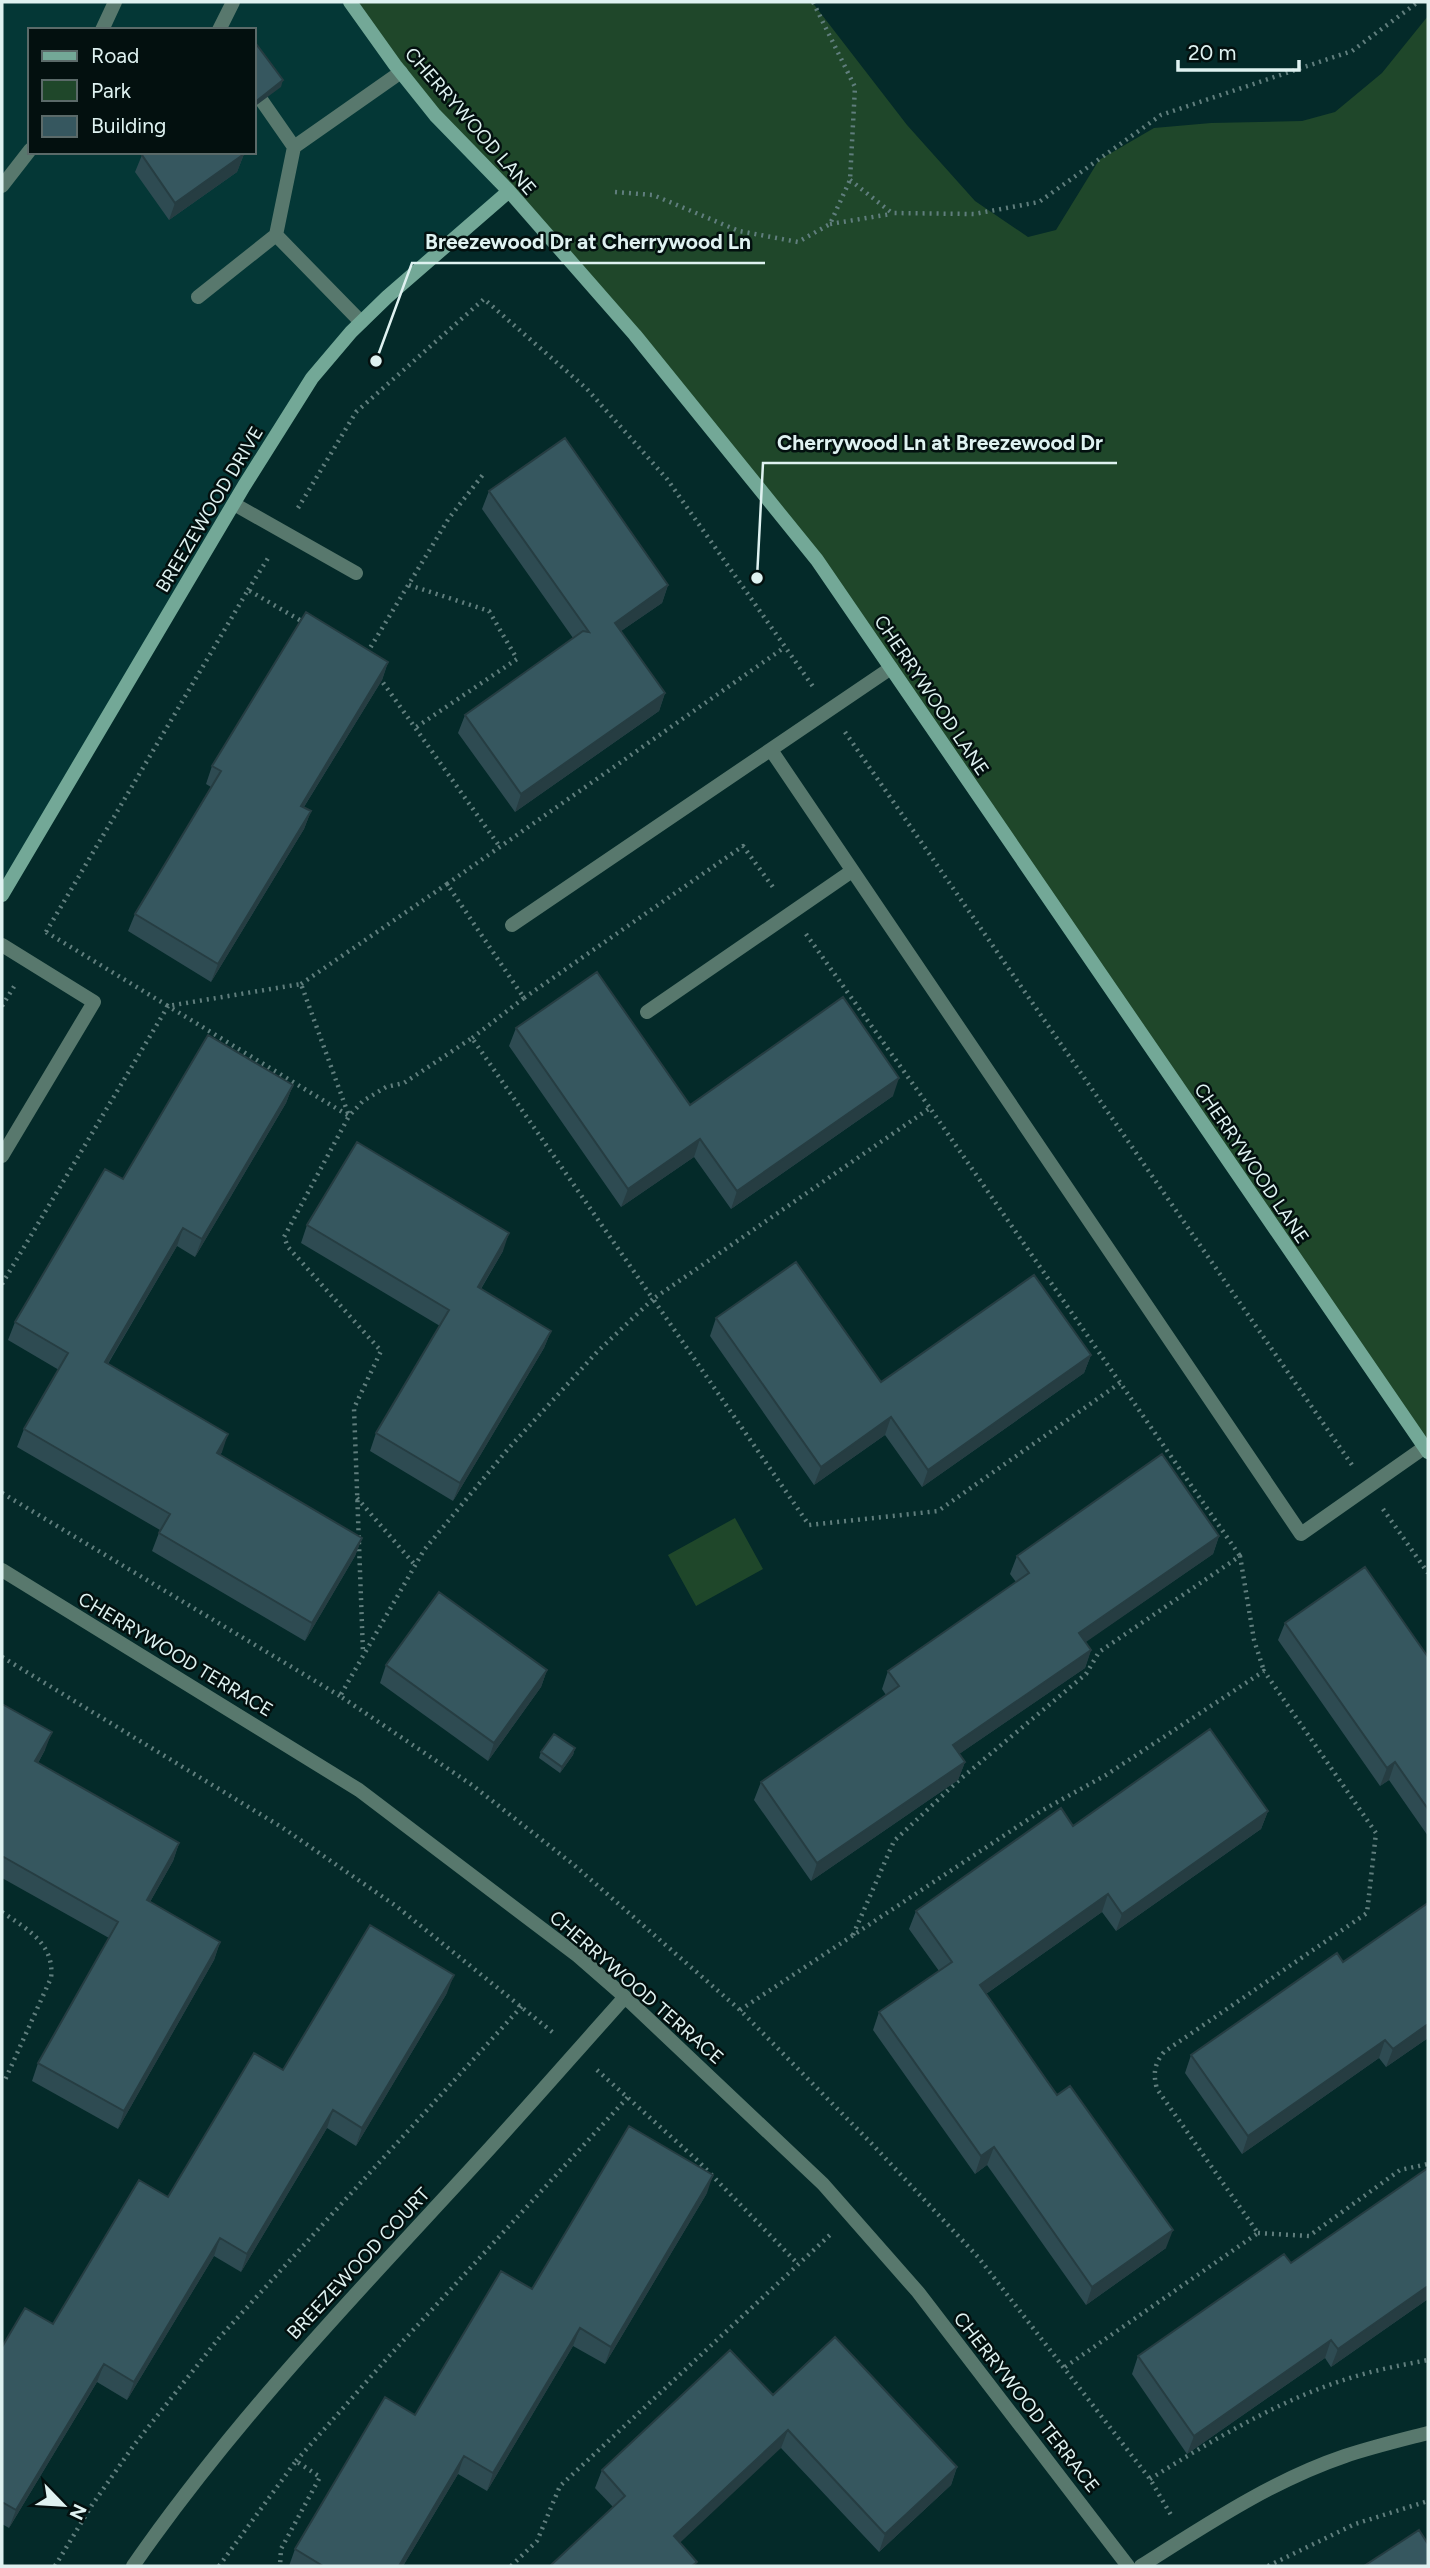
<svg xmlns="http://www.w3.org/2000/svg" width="1430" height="2568" viewBox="0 0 1430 2568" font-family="Figtree,sans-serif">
  <rect width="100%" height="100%" fill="#042a29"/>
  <path fill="#043736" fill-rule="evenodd" d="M2 2H350L509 191 312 378 2 895ZM30 30H254V152H30Z"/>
  <path fill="#1f472a" d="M350 2H812L907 125 975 201 1028 237 1056 230 1099 160 1154 128 1211 123 1302 121 1335 112 1382 73 1428 16V1452L817 560 739 461 466 147Z
    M735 1518 763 1569 696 1606 668 1555Z"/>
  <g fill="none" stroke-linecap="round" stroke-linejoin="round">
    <path stroke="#607e7d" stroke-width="4.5" stroke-dasharray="2 5" stroke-linecap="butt" d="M850 180 892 213 974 214 1039 202 1161 115 1352 51 1418 2
      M615 192 653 195 739 231 798 242 830 224 850 180 855 87 813 2
      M830 224 891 214
      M298 508 356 412 484 299 587 389 667 479 814 688
      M409 585 489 611 517 659 415 728
      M248 590 270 555
      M367 653 449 518 485 472
      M379 677 500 847
      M845 732 1352 1465
      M447 884 785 647
      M46 932 168 1006 301 984 349 1116 284 1237 288 1247 381 1351 354 1408 363 1653
      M46 932 248 590 305 623
      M806 934 930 1108
      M301 984 447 884 524 998 472 1038
      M524 998 743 846 775 890
      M2 1006 15 985
      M2 1284 168 1006 349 1116 363 1101 386 1087 404 1083 472 1038 653 1299 597 1352 508 1449 424 1550 340 1696 472 1785 574 1865 740 2010 872 2144 978 2257 1150 2479 1171 2515
      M1120 1383 938 1511 809 1525 653 1299 930 1108 1240 1556
      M2 1493 340 1696
      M357 1498 415 1565
      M1383 1509 1428 1573
      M2 1657 283 1828 396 1906 556 2035
      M2 1912C27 1929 55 1944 51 1978L5 2080
      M853 1935 894 1841 958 1781 1086 1674 1099 1652 1240 1556 1254 1640 1264 1671
      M740 2010 1041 1811 1106 1775 1264 1671 1376 1833 1367 1913 1164 2052C1154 2064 1153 2074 1157 2089L1258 2233 1065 2367
      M597 2070 698 2161 798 2264
      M1258 2233 1309 2236 1400 2170 1428 2164
      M296 2461 391 2354 628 2097
      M1150 2479C1211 2441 1281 2399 1350 2378 1375 2370 1402 2365 1428 2360
      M55 2566 92 2505 134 2445 219 2338 522 2006
      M219 2566 296 2461 320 2477 281 2549 280 2566
      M511 2566 537 2541 560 2486 832 2233
      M1268 2566 1355 2524 1428 2501"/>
    <path stroke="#58786d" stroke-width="14" d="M102 30 115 2
      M219 30 233 2
      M262 101 294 147 401 72
      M294 147 276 235 361 322
      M2 186 30 150
      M198 297 276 235
      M234 504 356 573
      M771 750 1301 1534 1425 1447
      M512 925 891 668
      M2 945 94 1002 2 1156
      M647 1012 852 871"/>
    <path stroke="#58786d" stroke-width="14" d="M2 1570 359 1790 578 1956 625 1997 823 2184 918 2292 1128 2566
      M133 2566C232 2423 352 2298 469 2171 522 2114 573 2055 625 1997
      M1141 2566C1206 2525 1271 2481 1345 2456 1372 2447 1401 2440 1428 2433"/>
    <path stroke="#73a897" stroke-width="14" d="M350 2 395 65 435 115 509 191 635 335 817 560 1428 1452
      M2 895 244 486 312 378 351 332 387 297 509 191"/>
  </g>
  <path fill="#2e4b52" d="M244 154 237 172 169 220 135 172 142 155Z
    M489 491 668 585 662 603 621 631 665 693 659 711 515 812 458 733 465 715 573 638 482 509Z
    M388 662 382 680 304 807 311 811 304 829 211 982 128 931 135 914 211 787 206 784 212 766Z
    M516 1028 690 1105 893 1096 731 1209 694 1157 621 1207 509 1046Z
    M293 1085 286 1103 195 1257 177 1246 108 1364 222 1452 220 1455 362 1538 355 1556 305 1641 152 1551 160 1530 17 1447 24 1429 59 1370 8 1340 15 1322 123 1179Z
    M307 1225 503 1251 481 1289 551 1331 544 1348 453 1501 370 1451 376 1433 440 1326 301 1243Z
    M716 1318 881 1382 1091 1355 1084 1373 922 1487 885 1435 814 1485 710 1336Z
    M1219 1536 1213 1554 1085 1642 1091 1650 1085 1668 959 1754 965 1762 958 1780 811 1881 754 1800 761 1782 886 1695 882 1689 888 1671 1016 1582 1010 1574 1017 1556Z
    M1285 1623 1428 1657V1836L1389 1780 1380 1786 1278 1640Z
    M386 1665 547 1670 541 1687 488 1761 380 1683Z
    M2 1704 45 1750 38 1763 179 1843 173 1861 150 1902 220 1942 214 1960 118 2129 32 2081 38 2063 109 1938 2 1878Z
    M575 1748 573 1755 560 1773 539 1758 541 1752Z
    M1268 1811 1261 1829 1116 1931 1102 1912 986 1994 1166 2248 1086 2305 987 2165 975 2174 873 2030 879 2012 939 1971 909 1929 916 1911Z
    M1428 1903V2038L1386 2067 1379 2058 1242 2154 1185 2073 1191 2055 1343 1962Z
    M447 1993 356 2146 327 2128 241 2272 214 2256 127 2400 97 2382 9 2528 2 2524V2347L53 2324 283 2070Z
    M1428 2168V2299L1331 2367 1325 2358 1187 2454 1132 2374 1138 2356 1291 2263Z
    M707 2193 605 2364 573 2346 487 2491 458 2474 403 2566H289L295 2549 415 2415 532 2289Z
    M773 2395 957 2467 951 2485 879 2552 781 2448 613 2507 595 2488 602 2470Z"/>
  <path fill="#263d42" d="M283 80 281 87 254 107V103Z
    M244 154 237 172 169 220 175 203Z
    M668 585 662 603 608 640 615 623Z
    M388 662 382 680 294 823 301 806Z
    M665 693 659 711 515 812 521 794Z
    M311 811 304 829 211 982 218 964Z
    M899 1078 893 1096 731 1209 737 1191Z
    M293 1085 286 1103 195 1257 202 1239Z
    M700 1139 694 1157 621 1207 628 1189Z
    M183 1228 177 1246 98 1380 105 1362Z
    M509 1233 503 1251 471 1305 478 1287Z
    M551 1331 544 1348 453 1501 460 1483Z
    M1091 1355 1084 1373 922 1487 928 1470Z
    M891 1417 885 1435 814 1485 821 1467Z
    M228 1434 222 1452 210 1471 217 1453Z
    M1219 1536 1213 1554 1073 1651 1079 1633Z
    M362 1538 355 1556 305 1641 312 1623Z
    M1091 1650 1085 1668 946 1763 953 1745Z
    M547 1670 541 1687 488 1761 494 1743Z
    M52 1732 45 1750 29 1779 35 1761Z
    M575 1748 573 1755 560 1773 562 1767Z
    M965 1762 958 1780 811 1881 817 1863Z
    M1395 1762 1389 1780 1380 1786 1387 1768Z
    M1268 1811 1261 1829 1116 1931 1122 1914Z
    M179 1843 173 1861 141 1918 147 1900Z
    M1108 1894 1102 1912 973 2003 980 1985Z
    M220 1942 214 1960 118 2129 124 2111Z
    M454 1975 447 1993 356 2146 362 2128Z
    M1428 2024V2038L1386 2067 1393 2049Z
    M1385 2040 1379 2058 1242 2154 1248 2136Z
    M333 2110 327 2128 241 2272 247 2254Z
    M994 2147 987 2165 975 2174 981 2156Z
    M713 2175 707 2193 605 2364 611 2347Z
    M1173 2230 1166 2248 1086 2305 1092 2287Z
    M220 2238 214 2256 127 2400 134 2382Z
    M1428 2286V2299L1331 2367 1338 2349Z
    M580 2328 573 2346 487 2491 493 2473Z
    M1331 2340 1325 2358 1187 2454 1194 2436Z
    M104 2364 97 2382 9 2528 16 2510Z
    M788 2430 781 2448 668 2554 674 2536Z
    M464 2456 458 2474 403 2566H399Z
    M957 2467 951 2485 879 2552 885 2534Z"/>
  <path fill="#36575f" stroke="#263d42" stroke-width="2" d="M254 41 283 80 254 103Z
    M145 152H242L244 154 175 203 142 155Z
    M565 438 668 585 615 623 665 693 521 794 465 715 583 631 589 632 489 491Z
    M306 612 388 662 301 806 311 811 218 964 135 914 221 771 212 766Z
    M597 972 690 1105 843 997 899 1078 737 1191 700 1139 628 1189 516 1028Z
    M208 1035 293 1085 202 1239 183 1228 105 1362 228 1434 217 1453 362 1538 312 1623 159 1533 170 1514 24 1429 68 1353 15 1322 105 1169 123 1179Z
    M357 1142 509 1233 478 1287 551 1331 460 1483 376 1433 449 1310 307 1225Z
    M796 1262 881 1382 1034 1275 1091 1355 928 1470 891 1417 821 1467 716 1318Z
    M1162 1454 1219 1536 1079 1633 1091 1650 953 1745 965 1762 817 1863 761 1782 899 1686 888 1671 1029 1573 1017 1556Z
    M1365 1567 1428 1657V1809L1395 1762 1387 1768 1285 1623Z
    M439 1592 547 1670 494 1743 386 1665Z
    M2 1704 52 1732 35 1761 179 1843 147 1900 220 1942 124 2111 38 2063 118 1922 2 1856Z
    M1210 1729 1268 1811 1122 1914 1108 1894 980 1985 1057 2095 1070 2086 1173 2230 1092 2287 994 2147 981 2156 879 2012 952 1962 916 1911 1061 1808 1073 1826Z
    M554 1734 575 1748 562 1767 541 1752Z
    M1428 1903V2024L1393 2049 1385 2040 1248 2136 1191 2055 1337 1953 1343 1962Z
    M370 1925 454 1975 362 2128 333 2110 247 2254 220 2238 134 2382 104 2364 16 2510 2 2502V2347L25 2308 53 2324 139 2180 168 2197 254 2053 283 2070Z
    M629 2126 713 2175 611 2347 580 2328 493 2473 464 2456 399 2566H323L295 2549 385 2397 415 2415 501 2271 532 2289Z
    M1428 2168V2286L1338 2349 1331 2340 1194 2436 1138 2356 1284 2254 1291 2263Z
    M835 2337 957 2467 885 2534 788 2430 674 2536 697 2562 692 2566H550L625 2496 602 2470 730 2350 773 2395Z
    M1419 2530 1428 2544V2566H1364Z"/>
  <g text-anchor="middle" stroke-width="5" stroke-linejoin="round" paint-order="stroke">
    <g font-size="19" fill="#dff2f1" stroke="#03100f">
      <text transform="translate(471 121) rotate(49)" y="7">CHERRYWOOD LANE</text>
      <text transform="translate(209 509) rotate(-59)" y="7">BREEZEWOOD DRIVE</text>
      <text transform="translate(932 695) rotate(56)" y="7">CHERRYWOOD LANE</text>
      <text transform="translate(1252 1163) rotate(56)" y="7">CHERRYWOOD LANE</text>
      <text transform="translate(176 1654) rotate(31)" y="7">CHERRYWOOD TERRACE</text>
      <text transform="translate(637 1987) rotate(41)" y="7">CHERRYWOOD TERRACE</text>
      <text transform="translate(358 2263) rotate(-47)" y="7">BREEZEWOOD COURT</text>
      <text transform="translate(1027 2402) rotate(52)" y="7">CHERRYWOOD TERRACE</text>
    </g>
  </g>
  <path fill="none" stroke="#dff2f1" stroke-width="2.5" d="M376 361L412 263H765M757 578L763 463H1117"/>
  <g fill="#dff2f1" stroke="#03100f" stroke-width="2.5">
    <circle cx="376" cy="361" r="7"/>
    <circle cx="757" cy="578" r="7"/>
  </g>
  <g font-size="21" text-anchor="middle" font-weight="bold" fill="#dff2f1" stroke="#03100f" stroke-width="5" stroke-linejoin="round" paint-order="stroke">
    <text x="588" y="249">Breezewood Dr at Cherrywood Ln</text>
    <text x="940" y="450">Cherrywood Ln at Breezewood Dr</text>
  </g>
  <rect width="1430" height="2568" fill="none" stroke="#dff2f1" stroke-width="7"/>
  <rect x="28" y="28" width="228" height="126" fill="#03100f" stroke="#5b6a69" stroke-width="2"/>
  <rect x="42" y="51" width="35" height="10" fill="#73a897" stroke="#5b6a69" stroke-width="2"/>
  <text x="91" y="63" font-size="21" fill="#dff2f1">Road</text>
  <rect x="42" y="80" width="35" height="21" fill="#1f472a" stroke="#5b6a69" stroke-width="2"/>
  <text x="91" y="98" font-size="21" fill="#dff2f1">Park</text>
  <rect x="42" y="116" width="35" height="21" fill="#36575f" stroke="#5b6a69" stroke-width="2"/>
  <text x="91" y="133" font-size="21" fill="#dff2f1">Building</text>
  <g transform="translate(63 2505) rotate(115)" stroke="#03100f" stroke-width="5" paint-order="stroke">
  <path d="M0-5L12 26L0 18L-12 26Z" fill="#dff2f1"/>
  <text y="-10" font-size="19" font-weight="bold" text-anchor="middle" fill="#dff2f1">N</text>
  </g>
  <path d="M1178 60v10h121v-10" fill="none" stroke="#dff2f1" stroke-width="3.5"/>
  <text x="1188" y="60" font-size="21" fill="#dff2f1" stroke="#03100f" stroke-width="5" paint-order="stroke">20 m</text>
</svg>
